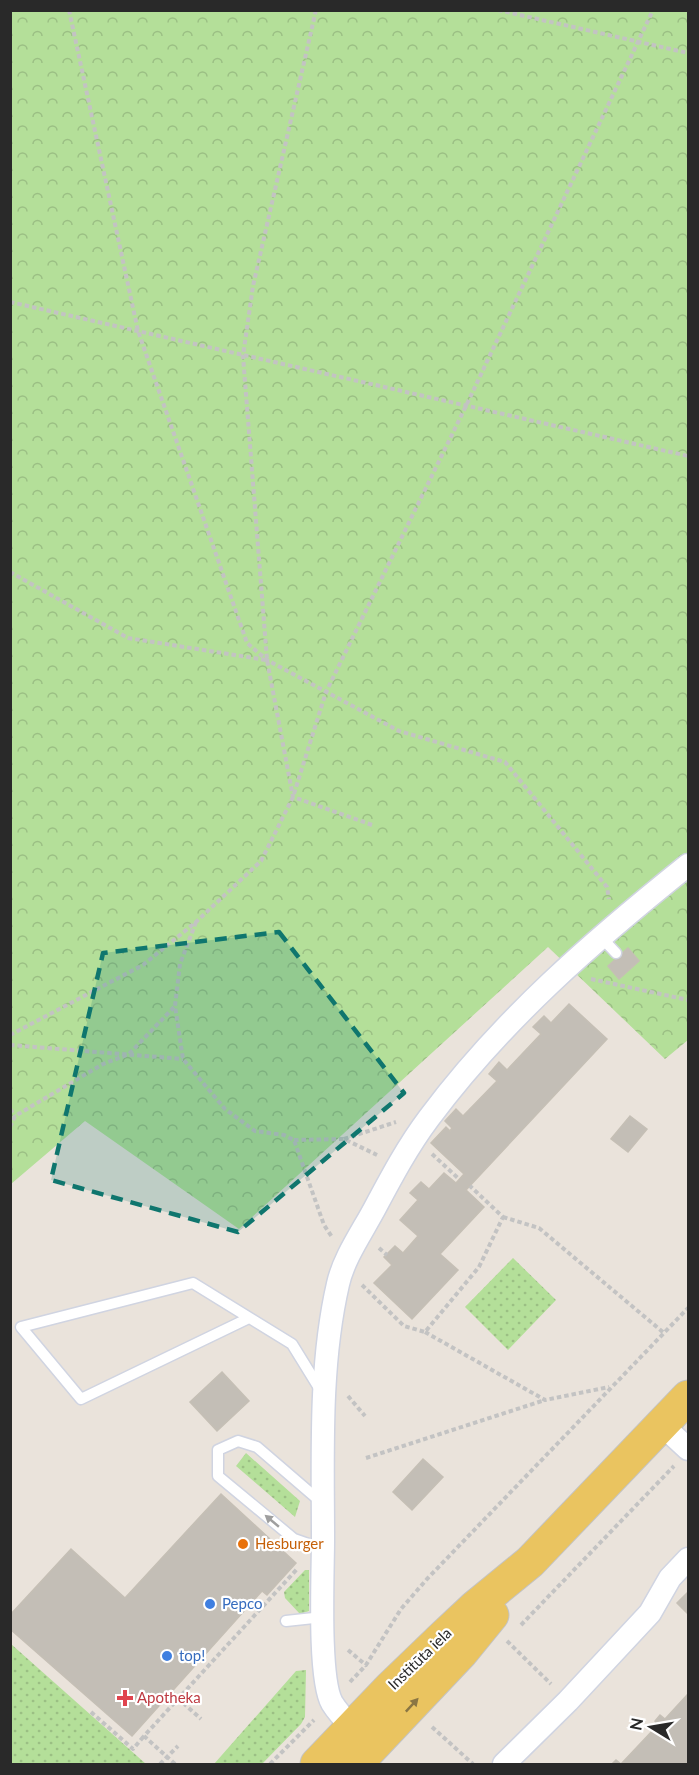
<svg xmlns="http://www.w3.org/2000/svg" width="699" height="1775" viewBox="0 0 699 1775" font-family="Lato,sans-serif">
  <defs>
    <pattern id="grass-dots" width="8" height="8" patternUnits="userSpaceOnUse" patternTransform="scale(1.5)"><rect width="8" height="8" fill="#b4df99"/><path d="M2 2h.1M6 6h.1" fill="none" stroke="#9bbf84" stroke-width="1.8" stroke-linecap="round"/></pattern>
    <pattern id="forest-crowns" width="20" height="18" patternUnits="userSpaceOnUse" patternTransform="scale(1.5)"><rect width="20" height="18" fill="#b4df99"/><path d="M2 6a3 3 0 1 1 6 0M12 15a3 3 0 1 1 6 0" fill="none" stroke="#9bbf84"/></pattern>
  </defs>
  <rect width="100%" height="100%" fill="#eae3db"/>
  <path fill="url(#grass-dots)" d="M513 1258 556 1300 508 1350 465 1307Z
    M246 1453 300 1501 295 1517 236 1466Z
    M305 1570H309V1611L300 1614 285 1598 284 1592Z
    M10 1644H11L146 1764H11Z
    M306 1670 305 1717 301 1724 262 1764H214L296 1671Z"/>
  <path fill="url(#forest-crowns)" d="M11 11H688V1040L665 1059 548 947 239 1229 85 1121 11 1184Z"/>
  <path fill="#c3beb6" stroke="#c5bfb5" stroke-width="1.5" d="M628 948 639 961 619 979 608 966Z
    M569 1004 607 1039 466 1190 484 1207 440 1254 458 1270 412 1319 374 1283 392 1265 384 1257 395 1246 403 1253 418 1236 400 1220 418 1200 410 1193 421 1182 429 1189 444 1173 456 1183 464 1174 431 1143 446 1127 450 1131 452 1128 445 1121 456 1109 463 1116 497 1081 489 1074 499 1062 507 1070 541 1034 533 1027 544 1016 551 1023Z
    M630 1116 647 1129 628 1152 611 1139Z
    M222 1372 249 1401 217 1431 190 1402Z
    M423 1459 443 1477 412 1510 393 1492Z
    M221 1494 296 1563 267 1595 262 1591 132 1736 10 1629V1615L71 1549 125 1598Z
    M688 1592V1614L677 1603Z
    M688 1694V1764H612L616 1760 621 1764 654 1729 652 1727 656 1723 655 1721 660 1715 665 1719Z"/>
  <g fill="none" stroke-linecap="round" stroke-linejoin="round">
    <defs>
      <path id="lane" d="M601 937 616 953
        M249 1318 81 1399 21 1327 193 1283 292 1344 321 1391
        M321 1502 257 1447 238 1441 218 1450V1476L294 1539 311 1545 323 1547
        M286 1621 323 1617"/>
      <path id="street" d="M662 1425 688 1449
        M362 1738C352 1727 340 1716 332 1703 318 1678 323 1573 323 1540 323 1457 319 1366 338 1284 344 1257 363 1231 376 1206 392 1176 408 1146 429 1118 503 1019 592 942 688 865
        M504 1764 568 1701 650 1613 670 1578 688 1559"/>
      <path id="primary" d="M317 1764 390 1688 444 1636 475 1607 530 1562 688 1397
        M356 1764 461 1653 492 1615"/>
    </defs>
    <use href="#lane" stroke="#d0d4e1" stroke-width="13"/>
    <use href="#street" stroke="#d0d4e1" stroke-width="25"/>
    <use href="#primary" stroke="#c3c3c3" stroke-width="35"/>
    <path stroke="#c3c3c3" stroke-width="4" stroke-dasharray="4.5 3" stroke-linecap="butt" d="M69 10 138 331 247 643 267 660 399 731 505 762 607 887 609 899
      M316 10 253 286 243 356 267 660 293 797 372 825
      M498 10 688 53
      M10 302 688 456
      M10 572 128 638 266 660
      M196 922 180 964 175 1006 183 1059 225 1109 255 1131 284 1135 294 1140 324 1225 332 1237
      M591 979 688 1000
      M10 1035 143 965 196 922 261 861 293 797 326 692 466 406 653 10
      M10 1045 183 1059
      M10 1109 15 1116
      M10 1127 15 1116 103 1064 129 1054 175 1006
      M344 1139 396 1122
      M294 1140 344 1139 377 1155
      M432 1154 459 1179
      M503 1217 539 1228 664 1333
      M379 1248 387 1255
      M362 1285 404 1326 425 1332 479 1267 503 1217 470 1186
      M425 1332 545 1400 609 1387
      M348 1396 365 1416
      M366 1458 545 1400
      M521 1625 674 1466
      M507 1641 551 1684
      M348 1650 367 1666
      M350 1682 366 1665 401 1609 427 1579 688 1308
      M172 1693 201 1719
      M91 1712 133 1749 144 1736
      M432 1727 473 1764
      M160 1764 178 1746
      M175 1764 144 1736 298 1568
      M270 1764 314 1720"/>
    <use href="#lane" stroke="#fff" stroke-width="10"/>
    <use href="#street" stroke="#fff" stroke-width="22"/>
    <use href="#primary" stroke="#eac460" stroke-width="33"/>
  </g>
  <defs><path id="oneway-solid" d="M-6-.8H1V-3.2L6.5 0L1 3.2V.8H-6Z" transform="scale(1.5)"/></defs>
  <use fill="#9f9f9f" href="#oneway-solid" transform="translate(272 1521) rotate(-140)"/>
  <use fill="#8a7644" href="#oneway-solid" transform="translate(412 1705) rotate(-47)"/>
  <path fill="#0f766e" fill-opacity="0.2" stroke="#0f766e" stroke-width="4.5" stroke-dasharray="12 8" stroke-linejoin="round" d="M279 932 404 1093 238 1232 51 1180 103 953Z"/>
  <circle fill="#e8710a" stroke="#fff" stroke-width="2" cx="243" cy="1544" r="6"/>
  <g fill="#3f7fe0" stroke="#fff" stroke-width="2">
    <circle cx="210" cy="1604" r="6"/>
    <circle cx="167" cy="1656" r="6"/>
  </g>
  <path fill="#e0444e" stroke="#fff" stroke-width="2" d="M122 1689h6v6h6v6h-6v6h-6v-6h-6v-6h6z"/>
  <g text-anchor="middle" stroke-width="4.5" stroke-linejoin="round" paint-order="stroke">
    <g font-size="15" fill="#c56008" stroke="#fff" text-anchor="start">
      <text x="255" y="1549">Hesburger</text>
    </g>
    <g font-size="15" fill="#366cbe" stroke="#fff" text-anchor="start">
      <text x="222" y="1609">Pepco</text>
      <text x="179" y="1661">top!</text>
    </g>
    <g font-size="15" fill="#292929" stroke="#fff">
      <text transform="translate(420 1659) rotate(-44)" y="5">Institūta iela</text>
    </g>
    <g font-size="15" fill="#be3a42" stroke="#fff" text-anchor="start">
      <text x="137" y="1703">Apotheka</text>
    </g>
  </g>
  <rect width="699" height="1775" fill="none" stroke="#292929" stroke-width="24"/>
  <g transform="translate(651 1727) rotate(281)" stroke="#ffffff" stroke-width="4.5" paint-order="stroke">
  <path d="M0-4.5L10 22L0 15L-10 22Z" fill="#292929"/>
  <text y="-9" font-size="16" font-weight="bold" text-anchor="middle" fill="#292929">N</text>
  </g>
</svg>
